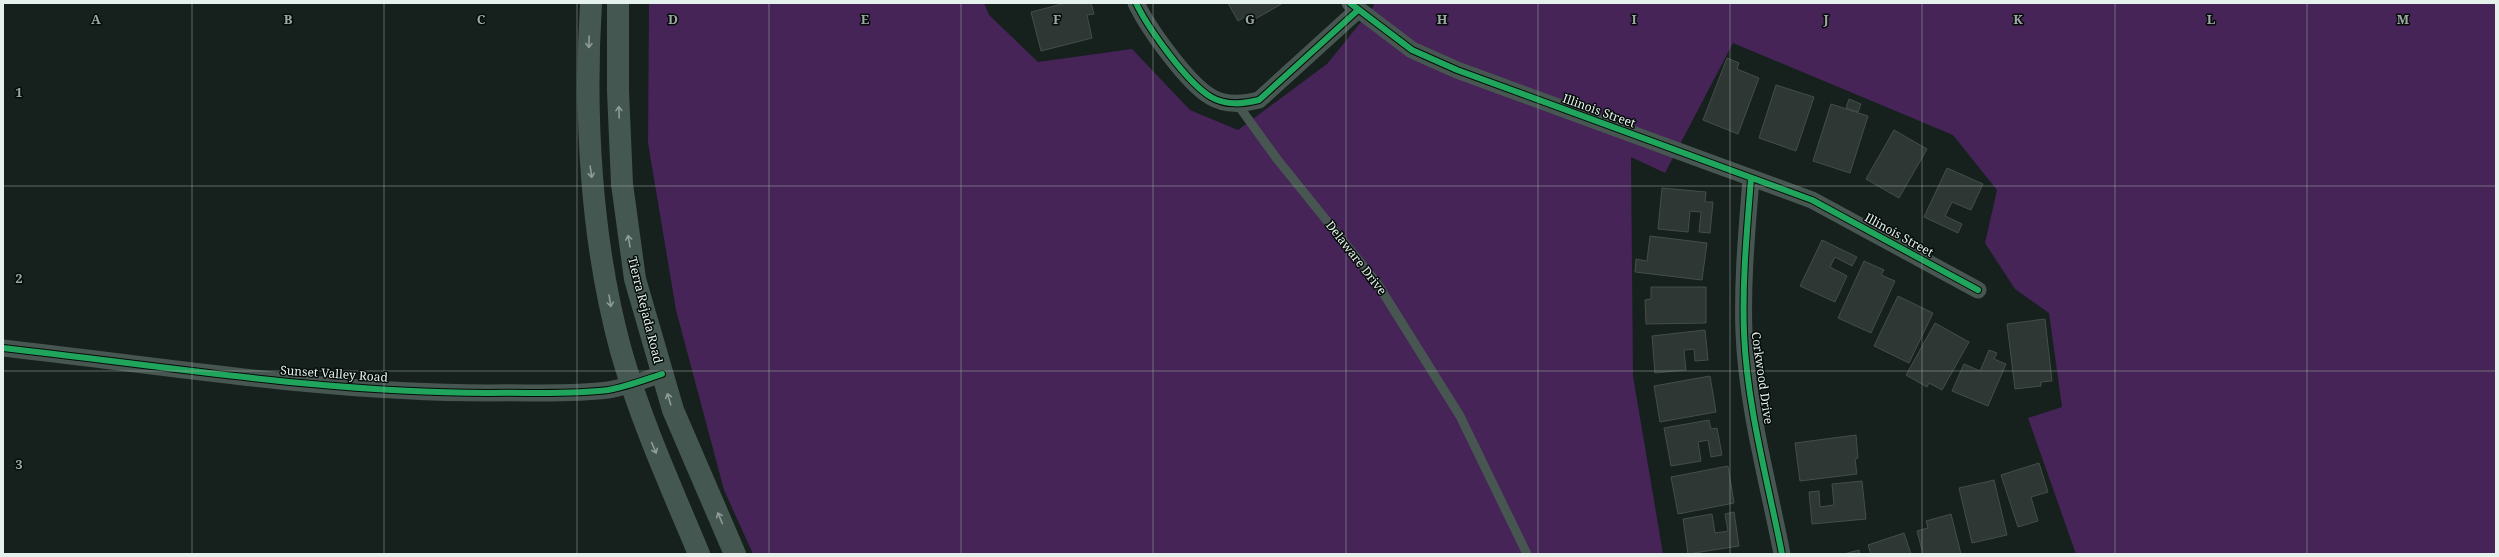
<svg xmlns="http://www.w3.org/2000/svg" width="2499" height="557" viewBox="0 0 2499 557" font-family="'Noto Serif',serif">
  <rect width="100%" height="100%" fill="#16201d"/>
  <path fill="#462458" d="M649 3H984L989 15 1038 62 1132 49 1190 110 1238 130 1327 64 1374 6 1372 3H2496V554H2076L2028 418 2062 407 2049 313 2015 289 1985 243 1997 190 1953 135 1733 43 1665 173 1631 157 1633 376 1663 554H753L724 490 676 310 648 143Z"/>
  <path fill="#2e3734" stroke="#444d4a" d="M1066 3H1091L1094 14 1087 15 1092 38 1041 51 1031 12Z
    M1228 3H1283L1252 21 1248 15 1238 21Z
    M1727 58 1739 63 1737 69 1759 78 1738 134 1703 120Z
    M1776 85 1814 97 1796 151 1759 138Z
    M1849 99 1861 104 1858 112 1846 108Z
    M1831 104 1868 116 1850 173 1813 161Z
    M1894 130 1927 149 1899 198 1866 179Z
    M1947 168 1983 184 1971 210 1952 202 1945 216 1962 224 1958 233 1924 217Z
    M1662 188 1706 192 1705 202H1713L1710 233 1699 232 1701 212 1690 211 1688 232 1658 229Z
    M1650 236 1707 243 1702 280 1635 272 1636 259 1647 261Z
    M1822 240 1857 257 1852 266 1835 257 1830 267 1847 276 1835 302 1800 286Z
    M1864 261 1884 270 1881 275 1895 281 1871 333 1838 318Z
    M1651 287H1706V323L1646 324 1645 300 1651 299Z
    M1898 296 1933 313 1909 363 1874 346Z
    M2045 319 2052 381 2041 382V386L2015 389 2007 324Z
    M1935 323 1969 342 1942 390 1929 383 1927 387 1906 375Z
    M1705 330 1708 360 1695 361 1694 349 1684 350 1686 370 1655 373 1652 336Z
    M1989 350 1997 353 1994 359 2006 364 1988 406 1952 391 1964 364 1980 371Z
    M1710 376 1716 412 1660 422 1654 386Z
    M1709 420 1711 429 1717 428 1722 455 1711 457 1708 440 1698 442 1701 461 1671 466 1664 428Z
    M1856 435 1858 458 1855 459 1857 474 1800 481 1795 443Z
    M2039 463 2048 492 2031 497 2038 521 2018 527 2001 475Z
    M1728 466 1734 503 1678 514 1671 477Z
    M1994 480 2007 535 1972 543 1959 488Z
    M1862 481 1866 519 1812 524 1809 492 1819 491 1820 507 1834 505 1832 484Z
    M1734 512 1739 546 1688 554 1683 519 1712 514 1715 533 1728 531 1725 514Z
    M1951 514 1961 554H1923L1917 531 1928 528 1926 521Z
    M1904 533 1911 554H1871L1868 545Z
    M1859 550 1860 554H1844Z"/>
  <g fill="none" stroke-linecap="round" stroke-linejoin="round">
    <path stroke="#475650" stroke-width="9" d="M1238 105 1277 159 1377 283 1460 416 1527 554"/>
    <path stroke="#475650" stroke-width="17" d="M1136 3C1148 28 1187 83 1211 97 1226 106 1243 104 1259 100L1358 10
      M1350 3 1412 50 1457 70 1812 200 1978 290
      M1751 179C1747 230 1742 281 1744 333 1747 407 1768 482 1782 554
      M3 348C165 366 325 393 488 393 527 392 568 395 608 390 626 387 644 380 662 374"/>
    <path stroke="#455751" stroke-width="22" d="M591 3C584 116 591 241 621 351 641 421 671 487 699 554
      M618 3V91L622 184 635 279 673 410 735 554"/>
    <defs>
      <path id="cycleway" d="M1136 3C1148 28 1187 83 1211 97 1226 106 1243 104 1259 100L1358 10
        M1350 3 1412 50 1457 70 1812 200 1978 290
        M1751 179C1747 230 1742 281 1744 333 1747 407 1768 482 1782 554
        M3 348C165 366 325 393 488 393 527 392 568 395 608 390 626 387 644 380 662 374"/>
    </defs>
    <use href="#cycleway" stroke="#050c09" stroke-width="8"/>
    <use href="#cycleway" stroke="#20a55d" stroke-width="6"/>
  </g>
  <defs><path id="oneway-shaft" d="M-6 0H5M1.5-3L5.5 0L1.5 3" fill="none" stroke-width="1.6" stroke-linecap="round" stroke-linejoin="round"/></defs>
  <g stroke="#8d9c97">
    <use href="#oneway-shaft" transform="translate(589 42) rotate(91)"/>
    <use href="#oneway-shaft" transform="translate(619 112) rotate(-92)"/>
    <use href="#oneway-shaft" transform="translate(591 172) rotate(82)"/>
    <use href="#oneway-shaft" transform="translate(629 241) rotate(-100)"/>
    <use href="#oneway-shaft" transform="translate(610 301) rotate(81)"/>
    <use href="#oneway-shaft" transform="translate(669 399) rotate(-107)"/>
    <use href="#oneway-shaft" transform="translate(654 448) rotate(67)"/>
    <use href="#oneway-shaft" transform="translate(720 518) rotate(-113)"/>
  </g>
  <path fill="none" stroke="#9da8a4" stroke-width="1" stroke-opacity="0.55" d="M192 3V554M384 3V554M577 3V554M769 3V554M961 3V554M1153 3V554M1346 3V554M1538 3V554M1730 3V554M1922 3V554M2115 3V554M2307 3V554M3 186H2496M3 371H2496"/>
  <g text-anchor="middle" stroke-width="3" stroke-linejoin="round" paint-order="stroke">
    <g font-size="12" fill="#e5f1ec" stroke="#050c09">
      <text transform="translate(1599 111) rotate(20)" y="4">Illinois Street</text>
      <text transform="translate(1899 235) rotate(29)" y="4">Illinois Street</text>
      <text transform="translate(1356 258) rotate(52)" y="4">Delaware Drive</text>
      <text transform="translate(645 310) rotate(76)" y="4">Tierra Rejada Road</text>
      <text transform="translate(334 374) rotate(4)" y="4">Sunset Valley Road</text>
      <text transform="translate(1762 378) rotate(82)" y="4">Corkwood Drive</text>
    </g>
  </g>
  <g font-size="13" text-anchor="middle" font-weight="bold" fill="#9da8a4" stroke="#050c09" stroke-width="3" stroke-linejoin="round" paint-order="stroke">
    <text x="96" y="24">A</text>
    <text x="288" y="24">B</text>
    <text x="481" y="24">C</text>
    <text x="673" y="24">D</text>
    <text x="865" y="24">E</text>
    <text x="1057" y="24">F</text>
    <text x="1250" y="24">G</text>
    <text x="1442" y="24">H</text>
    <text x="1634" y="24">I</text>
    <text x="1826" y="24">J</text>
    <text x="2018" y="24">K</text>
    <text x="2211" y="24">L</text>
    <text x="2403" y="24">M</text>
    <text x="19" y="97">1</text>
    <text x="19" y="283">2</text>
    <text x="19" y="469">3</text>
  </g>
  <rect width="2499" height="557" fill="none" stroke="#e5f1ec" stroke-width="8"/>
</svg>
